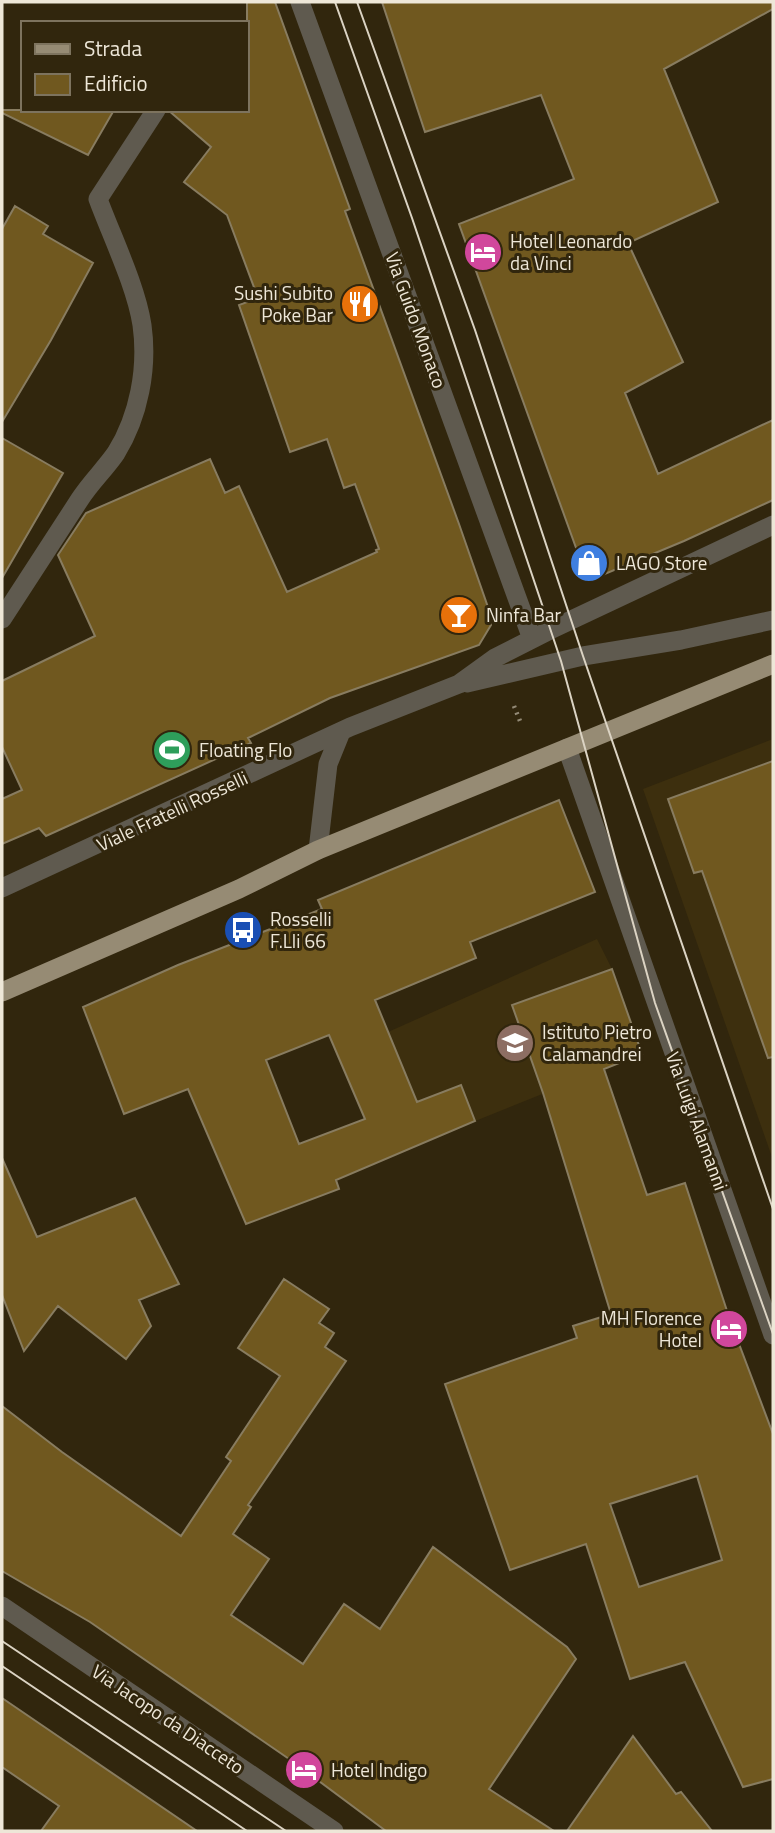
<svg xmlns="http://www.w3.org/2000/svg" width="775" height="1833" viewBox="0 0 775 1833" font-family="'Titillium Web',sans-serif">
  <rect width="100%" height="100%" fill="#31260d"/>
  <path fill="#3d2f0e" d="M773 739V1160L643 789Z
    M597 939 612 969 642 1054 433 1138 388 1032Z"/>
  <path fill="#70581f" stroke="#887c60" stroke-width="2" fill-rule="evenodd" d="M247 2H275L350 209 345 211 459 524 490 613 491 625 479 645 330 698 248 738 251 743 46 836 39 828 2 844V799L22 790 2 747V681L95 636 58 555 86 513 210 459 225 493 239 486 287 592 377 552 376 550 379 549 355 484 344 488 327 439 290 452 239 305 258 298 227 215 184 182 211 147 168 110H247Z
    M382 2H773V9L664 69 718 202 628 243 683 362 625 393 658 474 773 420V500L684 541 588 581 459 224 574 179 541 95 425 132Z
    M2 110H114L88 155 2 113Z
    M15 206 48 226 43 234 93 263 51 340 2 422V229Z
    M2 438 63 473 2 578Z
    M773 761V1057L768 1058 702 871 694 873 668 799Z
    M559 800 595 892 470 942 476 958 375 1000 417 1102 461 1085 475 1121 336 1180 339 1189 246 1224 188 1089 124 1114 83 1007 178 965 322 909 318 900ZM329 1035 365 1119 299 1144 266 1060Z
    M612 969 642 1054 604 1069 647 1195 685 1183 730 1320 773 1434V1779L743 1787 685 1662 630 1679 586 1544 510 1570 445 1384 577 1338 573 1326 611 1314 543 1093 512 1005ZM697 1476 722 1560 639 1587 610 1504Z
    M2 1158 37 1237 135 1198 179 1284 139 1300 151 1326 126 1359 58 1306 24 1351 2 1295Z
    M284 1279 329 1309 319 1323 334 1333 325 1347 346 1361 248 1505 251 1507 233 1534 269 1559 231 1615 303 1664 344 1604 380 1629 433 1547 567 1647 576 1659 489 1789 554 1831H386L292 1761 90 1622 2 1571V1406L62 1452 181 1536 231 1461 226 1457 280 1376 238 1348Z
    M2 1698 68 1743 197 1831H41L59 1806 2 1767Z
    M633 1736 676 1794 681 1792 712 1831H567Z"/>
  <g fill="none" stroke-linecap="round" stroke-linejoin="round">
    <path stroke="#938a76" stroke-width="4.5" stroke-dasharray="2 5" stroke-linecap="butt" d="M514 706 520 721"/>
    <path stroke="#5f5a4f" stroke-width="19" d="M2 619C28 579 54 539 80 499 91 482 105 469 116 453 139 416 148 368 142 325 136 286 112 237 98 199L156 110"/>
    <path stroke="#5f5a4f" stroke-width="19" d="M300 2 532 639
      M467 683 583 656 681 640 773 620
      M567 748 773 1335
      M318 850 328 764 341 732
      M2 888 350 727 459 684 495 658 550 630 773 525
      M2 1606 334 1831"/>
    <path stroke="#968b74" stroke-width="19" d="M2 992 239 889 318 850 773 664"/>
    <path stroke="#dbd3c3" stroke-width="2" d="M335 2 412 218 561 661 655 1003 773 1334
      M357 2 475 330 583 656 773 1209
      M2 1641 286 1831
      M2 1666 247 1831"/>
  </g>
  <defs>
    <symbol id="hotel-disc" viewBox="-11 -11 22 22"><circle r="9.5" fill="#d1479c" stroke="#31260d"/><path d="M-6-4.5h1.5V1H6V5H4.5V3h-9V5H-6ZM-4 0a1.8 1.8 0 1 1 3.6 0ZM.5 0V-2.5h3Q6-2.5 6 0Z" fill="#fff"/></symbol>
    <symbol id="restaurant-disc" viewBox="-11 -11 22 22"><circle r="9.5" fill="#e8710a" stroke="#31260d"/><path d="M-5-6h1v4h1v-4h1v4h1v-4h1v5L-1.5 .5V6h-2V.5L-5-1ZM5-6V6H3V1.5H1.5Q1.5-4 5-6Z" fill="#fff"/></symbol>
    <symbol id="shop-disc" viewBox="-11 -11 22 22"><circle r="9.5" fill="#3f7fe0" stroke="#31260d"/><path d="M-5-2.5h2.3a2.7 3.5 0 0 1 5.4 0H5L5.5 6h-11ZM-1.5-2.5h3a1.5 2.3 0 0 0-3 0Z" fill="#fff"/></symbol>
    <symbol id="bar-disc" viewBox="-11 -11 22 22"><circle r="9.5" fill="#e8710a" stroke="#31260d"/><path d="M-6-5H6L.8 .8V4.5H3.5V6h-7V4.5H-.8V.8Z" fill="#fff"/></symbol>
    <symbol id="stadium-disc" viewBox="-11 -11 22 22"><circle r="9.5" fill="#2e9e5b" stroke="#31260d"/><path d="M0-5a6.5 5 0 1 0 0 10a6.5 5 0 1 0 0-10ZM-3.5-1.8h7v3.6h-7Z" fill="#fff"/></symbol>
    <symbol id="bus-disc" viewBox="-11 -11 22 22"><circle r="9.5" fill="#1a4fb4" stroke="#31260d"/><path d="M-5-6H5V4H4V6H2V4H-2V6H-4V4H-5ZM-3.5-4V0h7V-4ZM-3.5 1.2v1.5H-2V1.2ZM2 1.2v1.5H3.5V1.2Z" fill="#fff"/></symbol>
    <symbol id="school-disc" viewBox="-11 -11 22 22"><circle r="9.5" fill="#8d6e63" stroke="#31260d"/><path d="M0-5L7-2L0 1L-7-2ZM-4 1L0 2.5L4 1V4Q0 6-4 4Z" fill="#fff"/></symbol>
  </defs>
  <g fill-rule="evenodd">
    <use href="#hotel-disc" x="461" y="230" width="44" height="44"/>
    <use href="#restaurant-disc" x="338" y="282" width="44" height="44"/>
    <use href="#shop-disc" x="567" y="541" width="44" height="44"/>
    <use href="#bar-disc" x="437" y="593" width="44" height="44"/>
    <use href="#stadium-disc" x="150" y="728" width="44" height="44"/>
    <use href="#bus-disc" x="221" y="908" width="44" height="44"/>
    <use href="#school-disc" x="493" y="1021" width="44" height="44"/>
    <use href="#hotel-disc" x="707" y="1307" width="44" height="44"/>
    <use href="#hotel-disc" x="282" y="1748" width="44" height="44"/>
  </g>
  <g text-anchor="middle" stroke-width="6" stroke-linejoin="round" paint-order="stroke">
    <g font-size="19" fill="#eee7d8" stroke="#31260d" text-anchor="start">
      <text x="510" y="248">Hotel Leonardo<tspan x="510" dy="22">da Vinci</tspan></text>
      <text x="333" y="300" text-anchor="end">Sushi Subito<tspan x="333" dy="22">Poke Bar</tspan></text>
      <text x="616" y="570">LAGO Store</text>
      <text x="486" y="622">Ninfa Bar</text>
      <text x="199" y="757">Floating Flo</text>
      <text x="270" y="926">Rosselli<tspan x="270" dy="22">F.Lli 66</tspan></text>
      <text x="542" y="1039">Istituto Pietro<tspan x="542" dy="22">Calamandrei</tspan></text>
      <text x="702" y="1325" text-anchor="end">MH Florence<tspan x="702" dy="22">Hotel</tspan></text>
      <text x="331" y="1777">Hotel Indigo</text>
    </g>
    <g font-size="19" fill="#eee7d8" stroke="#31260d">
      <text transform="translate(416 320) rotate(70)" y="7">Via Guido Monaco</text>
      <text transform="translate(172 811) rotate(-25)" y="7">Viale Fratelli Rosselli</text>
      <text transform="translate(697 1121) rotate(70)" y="7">Via Luigi Alamanni</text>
      <text transform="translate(168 1719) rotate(34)" y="7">Via Jacopo da Diacceto</text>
    </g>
  </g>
  <rect width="775" height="1833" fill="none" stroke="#eee7d8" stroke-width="7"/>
  <rect x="21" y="21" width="228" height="91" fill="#31260d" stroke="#7d735e" stroke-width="2"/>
  <rect x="35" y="44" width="35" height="10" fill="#968b74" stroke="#7d735e" stroke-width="2"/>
  <text x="84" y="56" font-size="21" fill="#eee7d8">Strada</text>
  <rect x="35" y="74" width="35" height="21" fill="#70581f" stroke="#7d735e" stroke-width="2"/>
  <text x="84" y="91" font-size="21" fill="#eee7d8">Edificio</text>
</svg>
